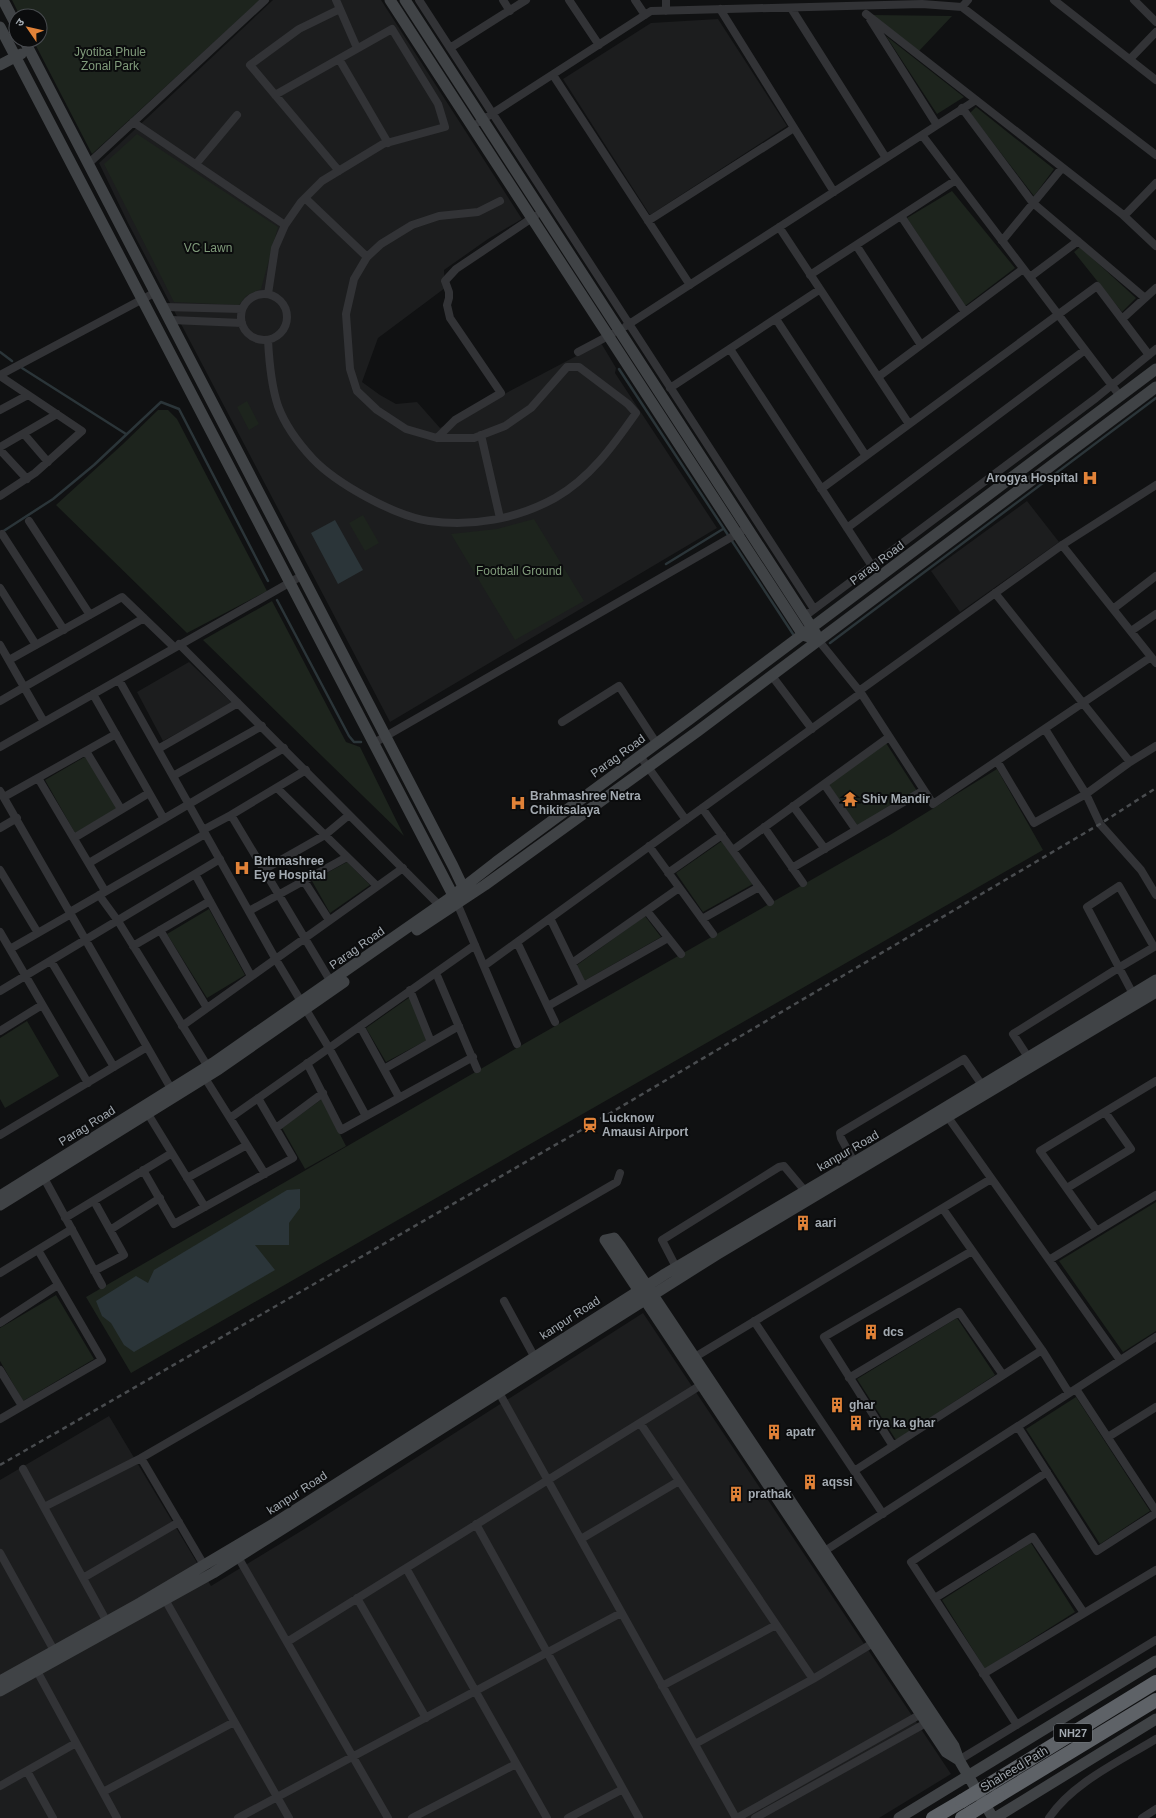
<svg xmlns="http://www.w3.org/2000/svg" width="1156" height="1818" viewBox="0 0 1156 1818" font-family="Arial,'Noto Sans Devanagari',sans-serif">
  <rect width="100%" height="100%" fill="#101112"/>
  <path fill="#1c1d1e" d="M273 0H381L522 219 488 239 444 270 445 288 378 338 362 382 380 395 396 404 417 402 440 428 601 343 616 368 615 373 717 528 390 722 128 223 99 163Z
    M718 19 787 126 650 215 563 79 651 23Z
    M1027 501 1059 542 960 612 931 571Z
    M189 662 232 703 163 741 137 692Z
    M643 1313 951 1774 879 1818H0V1480L109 1416 211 1586 306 1528Z"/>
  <path fill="#1d241d" d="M12 0H260L92 154 33 40H40V16H20Z
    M872 15 952 16 919 51Z
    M886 36 964 97 937 114Z
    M976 107 1054 169 1034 196 970 113Z
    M137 134 278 227 261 289 246 296 239 305 174 302 104 164Z
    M952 191 1015 268 965 306 907 218Z
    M1080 247 1136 298 1122 312 1074 252Z
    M247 401 259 424 249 430 237 407Z
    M158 410H168L177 419 267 591 187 633 56 505 123 444Z
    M363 515 379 543 365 551 349 523Z
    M534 519 584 601 515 640 451 534 497 529Z
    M272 601 346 742 360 747 404 836 203 640Z
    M886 743 917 791 858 826 828 784Z
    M88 755 118 808 75 833 45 780Z
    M997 769 1043 850 131 1373 86 1297 515 1049 890 835Z
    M722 841 753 884 703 912 676 873Z
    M347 862 370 885 330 913 312 881Z
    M209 909 245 975 207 998 167 934Z
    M645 916 661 937 584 981 577 965Z
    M410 997 427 1040 386 1062 366 1028Z
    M27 1021 59 1076 5 1108 0 1099V1038Z
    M322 1099 346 1146 305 1169 282 1128Z
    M1156 1202V1331L1123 1352 1059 1261Z
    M56 1295 94 1359 23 1401 0 1361V1328Z
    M957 1318 995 1375 896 1440 857 1379Z
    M1076 1397 1150 1511 1100 1544 1026 1429Z
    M1031 1543 1075 1612 985 1669 942 1600Z"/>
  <path fill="#2b3539" d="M335 520 363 570 338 584 311 533Z
    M300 1189V1208L289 1223V1245H255L275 1270 134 1352 124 1345 111 1323 102 1316 96 1301 136 1276 148 1283 154 1270 287 1190Z"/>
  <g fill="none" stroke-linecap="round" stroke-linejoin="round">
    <path stroke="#2b3539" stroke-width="2.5" d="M0 352 12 361
      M22 368 126 434
      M619 369 793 634
      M2 532 53 499 94 465 161 402 179 409 268 581
      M666 564 723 529
      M277 600 349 736 354 742H361
      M830 643 1156 398"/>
    <path stroke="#323336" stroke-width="8" d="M336 0 357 48
      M419 0 814 609
      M503 0 510 11
      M569 0 599 45
      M635 0 645 15
      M666 0V11
      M1054 0 1156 80
      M1134 0 1156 22
      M962 7 968 0
      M791 8 886 158
      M720 9 834 192
      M866 14 1122 214 1156 246
      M870 19 937 125
      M450 48 526 0
      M339 59 388 143
      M1130 59 1156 32
      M553 75 690 285
      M962 108 1033 203 1145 298
      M133 122 285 225
      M479 122 651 11 922 4 962 7 1156 155
      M922 135 1120 396
      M88 164 265 0
      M196 164 237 115
      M339 171 250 65 299 29 340 9
      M305 198 367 257
      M901 216 965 312
      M1124 216 1156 183
      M648 221 794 128
      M779 227 909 424
      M1002 241 1062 168
      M856 245 921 345
      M810 275 956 180
      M1030 277 1078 241
      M241 317a23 23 0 1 1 46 0a23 23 0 1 1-46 0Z
      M268 294 275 248 285 225 301 202 322 181 383 144 445 127 438 104 392 29 275 95
      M164 307 242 309
      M776 319 866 456
      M1122 319 1156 288
      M171 320 242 323
      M626 326 976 100
      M268 340C269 359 272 388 278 406 285 425 299 444 313 459 337 484 395 516 429 521 472 527 517 519 555 498 590 478 613 446 636 413L628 404 579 367H567L531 408 505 426 474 438H437L406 429 377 410 357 391 350 369 346 314 354 279 367 257 381 244 412 225 439 216 478 212 500 201
      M730 349 872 566
      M578 352 612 334
      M0 375 156 292
      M0 376 82 431 35 473 0 496
      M878 377 1023 269
      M670 388 819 290
      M0 410 28 395
      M24 434 48 462
      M481 435 500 518
      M437 438 455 420 501 393 450 318 447 305 449 298V292L445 281 456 269 535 216
      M0 447 57 414
      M0 450 27 479
      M821 489 1097 286 1149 355
      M29 521 90 615
      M847 528 1085 350
      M2 534 64 630
      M1062 545 1156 663
      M0 588 36 645
      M995 593 1130 762
      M1113 609 1156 576
      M805 616 1096 398 1156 349
      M1131 631 1156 614
      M819 641 861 693 933 804 1151 657
      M179 644 443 909
      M0 645 44 722
      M9 660 122 597 174 647
      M772 676 812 729
      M119 680 275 958 329 1048 366 1116
      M859 691 1062 545 1156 485
      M93 694 164 819
      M0 701 144 618
      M562 722 619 686 657 744
      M1045 729 1086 794 1100 824 1141 870 1156 895
      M374 743 742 531
      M0 747 303 575
      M158 749 238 703
      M86 751 121 809
      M640 756 686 820
      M997 761 1034 823 1086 794 1130 762 1156 746
      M173 776 262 726
      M38 778 105 891
      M824 784 856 830
      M277 788 377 886
      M0 791 173 1092
      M4 797 116 734
      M793 806 825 849
      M702 808 770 902
      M231 815 331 982
      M764 827 803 883
      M0 828 17 818
      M203 830 231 815 306 770
      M74 838 149 793
      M649 846 713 934
      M733 850 889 737
      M89 863 284 748
      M792 868 924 790
      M265 869 325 835 349 815
      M0 870 38 933
      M668 873 722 835
      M195 874 251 976
      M304 881 329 920
      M99 895 118 921 208 1067
      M457 903 517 1044
      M249 911 347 857
      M647 911 681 954
      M70 912 205 834
      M550 918 583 986
      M702 919 759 887
      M160 930 207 1008
      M0 932 88 1083
      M517 942 555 1022
      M133 946 210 901
      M10 949 71 914
      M51 961 114 1067
      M572 963 679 888
      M484 966 861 693
      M436 973 477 1069
      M410 990 431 1042
      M0 991 220 859
      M548 1006 668 938
      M182 1026 403 868
      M360 1026 399 1097
      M0 1031 42 1005
      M1028 1057 1013 1034 1120 967 1154 947 1119 886 1087 907 1133 994
      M307 1063 341 1130 473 1057
      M384 1069 459 1026
      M205 1078 265 1174
      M945 1113 1120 1360
      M148 1114 205 1207
      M230 1118 475 945
      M276 1128 323 1093
      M0 1135 147 1047
      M854 1162 841 1138 840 1133 964 1059 982 1085
      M143 1170 174 1224 293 1158 258 1098
      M44 1178 102 1285
      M187 1178 247 1145
      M1067 1188 1131 1149 1105 1112
      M94 1201 124 1255 94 1271
      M943 1209 1042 1350 1069 1393
      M65 1218 172 1153
      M110 1230 160 1198
      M1097 1231 1040 1151 1156 1081
      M1049 1260 1156 1195
      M676 1267 662 1240 779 1167 784 1166 805 1191
      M0 1273 72 1229
      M504 1301 534 1356
      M754 1321 883 1514
      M0 1323 58 1285
      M690 1360 991 1179
      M0 1370 22 1406
      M849 1378 959 1312 1003 1375
      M497 1389 736 1818
      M1076 1389 1156 1511
      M0 1419 102 1360 38 1250
      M640 1423 813 1679
      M1018 1427 1097 1551 1156 1513
      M1108 1437 1156 1407
      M893 1446 824 1337 972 1251
      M141 1458 204 1565
      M23 1469 107 1622
      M854 1471 1042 1350
      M44 1507 141 1458 617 1182 620 1173
      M476 1524 639 1818
      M581 1539 679 1481
      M0 1553 56 1654
      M820 1554 1156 1337
      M238 1557 388 1818
      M406 1568 547 1818
      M83 1578 179 1522
      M163 1596 289 1818
      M357 1598 426 1718
      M935 1598 1033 1537 1084 1613
      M287 1642 701 1385
      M37 1671 117 1818
      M983 1674 1156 1570
      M662 1686 776 1625
      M1017 1725 911 1562 1047 1472
      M695 1744 813 1679 873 1643
      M959 1760 1156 1640
      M27 1771 53 1818
      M0 1786 76 1743
      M103 1792 234 1722
      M238 1818 621 1613
      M412 1818 516 1764
      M568 1818 623 1789
      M737 1818 921 1714H926
      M755 1818 926 1723 929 1719
      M1049 1818C1072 1783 1120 1761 1156 1739
      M1142 1818 1156 1809"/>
    <path stroke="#404346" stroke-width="11" d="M3 0 16 25
      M390 0 803 635 809 637
      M405 0 816 634
      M0 27 456 901
      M24 40 453 866 463 887 460 894
      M0 65 21 54
      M417 930 485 885 698 731 1156 387
      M0 1196 213 1063 447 900 496 862 690 719 1156 369
      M0 1205 219 1069 344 982
      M0 1681 140 1603 275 1523 665 1274 885 1144 1156 980
      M0 1691 213 1573 716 1255 1156 992
      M959 1760 946 1752 605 1240 614 1238 621 1247 954 1746 959 1760 993 1818
      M899 1818 1156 1661
      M995 1818 1156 1719"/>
    <path stroke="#5e6267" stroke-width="14" d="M990 1784 1156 1682
      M998 1796 1156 1700
      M933 1818 962 1801
      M962 1818 972 1812"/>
    <path stroke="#494c4f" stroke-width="2.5" stroke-dasharray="5 4" stroke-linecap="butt" d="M0 1465 590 1125 1100 824 1156 788"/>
    <path stroke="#5e6267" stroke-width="14" d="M962 1801 990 1784
      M972 1812 998 1796"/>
  </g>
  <defs>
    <symbol id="hospital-bare" viewBox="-9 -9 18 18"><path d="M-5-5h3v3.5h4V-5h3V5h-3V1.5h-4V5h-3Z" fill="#e18238" stroke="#0b0c0d" stroke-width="2.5" paint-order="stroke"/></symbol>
    <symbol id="temple-bare" viewBox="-9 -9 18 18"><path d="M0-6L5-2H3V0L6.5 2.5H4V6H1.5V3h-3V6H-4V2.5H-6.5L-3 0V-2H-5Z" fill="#e18238" stroke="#0b0c0d" stroke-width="2.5" paint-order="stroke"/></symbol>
    <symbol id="station-bare" viewBox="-9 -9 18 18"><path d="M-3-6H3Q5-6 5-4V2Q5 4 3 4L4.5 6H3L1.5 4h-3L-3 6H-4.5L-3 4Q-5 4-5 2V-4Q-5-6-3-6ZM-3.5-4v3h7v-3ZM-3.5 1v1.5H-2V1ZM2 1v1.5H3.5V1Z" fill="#e18238" stroke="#0b0c0d" stroke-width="2.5" paint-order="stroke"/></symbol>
    <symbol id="building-bare" viewBox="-9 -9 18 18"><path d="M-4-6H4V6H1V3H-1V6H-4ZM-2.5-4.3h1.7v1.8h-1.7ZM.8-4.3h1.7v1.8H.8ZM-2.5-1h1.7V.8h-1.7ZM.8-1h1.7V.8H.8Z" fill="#e18238" stroke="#0b0c0d" stroke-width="2.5" paint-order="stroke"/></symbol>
  </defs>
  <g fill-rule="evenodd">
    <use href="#hospital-bare" x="1079" y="467" width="22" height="22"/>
    <use href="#temple-bare" x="839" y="788" width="22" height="22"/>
    <use href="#hospital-bare" x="507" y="792" width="22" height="22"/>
    <use href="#hospital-bare" x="231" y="857" width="22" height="22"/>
    <use href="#station-bare" x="579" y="1114" width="22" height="22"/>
    <use href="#building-bare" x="792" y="1212" width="22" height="22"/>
    <use href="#building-bare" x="860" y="1321" width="22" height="22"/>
    <use href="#building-bare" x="826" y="1394" width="22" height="22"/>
    <use href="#building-bare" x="845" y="1412" width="22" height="22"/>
    <use href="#building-bare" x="763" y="1421" width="22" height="22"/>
    <use href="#building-bare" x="799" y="1471" width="22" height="22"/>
    <use href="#building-bare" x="725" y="1483" width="22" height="22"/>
  </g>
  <g text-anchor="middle" stroke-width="4" stroke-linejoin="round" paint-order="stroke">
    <rect fill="#0b0c0d" stroke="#757b80" stroke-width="1" x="1054" y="1724" width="38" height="18" rx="3"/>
    <g font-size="11" font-weight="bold" fill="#a3aab1">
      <text x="1073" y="1737">NH27</text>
    </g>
    <g font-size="12" fill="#809b7b" stroke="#0b0c0d">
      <text x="110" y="56">Jyotiba Phule<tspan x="110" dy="14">Zonal Park</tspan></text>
      <text x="208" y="252">VC Lawn</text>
      <text x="519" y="575">Football Ground</text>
    </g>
    <g font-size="12" font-weight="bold" fill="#a3aab1" stroke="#0b0c0d" text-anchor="start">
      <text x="1078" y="482" text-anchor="end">Arogya Hospital</text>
      <text x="530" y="800">Brahmashree Netra<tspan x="530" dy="14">Chikitsalaya</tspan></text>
      <text x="862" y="803">Shiv Mandir</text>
      <text x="254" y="865">Brhmashree<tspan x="254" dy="14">Eye Hospital</tspan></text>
      <text x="602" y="1122">Lucknow<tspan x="602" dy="14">Amausi Airport</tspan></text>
      <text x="815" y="1227">aari</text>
      <text x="883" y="1336">dcs</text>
      <text x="849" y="1409">ghar</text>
      <text x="868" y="1427">riya ka ghar</text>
      <text x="786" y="1436">apatr</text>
      <text x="822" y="1486">aqssi</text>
      <text x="748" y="1498">prathak</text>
    </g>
    <g font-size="12" fill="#a3aab1" stroke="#0b0c0d">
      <text transform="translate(877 563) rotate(-37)" y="4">Parag Road</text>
      <text transform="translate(618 756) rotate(-36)" y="4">Parag Road</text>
      <text transform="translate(357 948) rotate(-35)" y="4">Parag Road</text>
      <text transform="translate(87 1126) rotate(-32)" y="4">Parag Road</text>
      <text transform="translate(848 1151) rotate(-30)" y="4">kanpur Road</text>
      <text transform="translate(570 1318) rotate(-33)" y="4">kanpur Road</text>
      <text transform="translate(297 1493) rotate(-33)" y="4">kanpur Road</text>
      <text transform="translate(1014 1769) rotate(-31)" y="4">Shaheed Path</text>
    </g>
  </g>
  <g transform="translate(28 28) rotate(304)"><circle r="19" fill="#0b0c0d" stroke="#484b4f"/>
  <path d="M0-3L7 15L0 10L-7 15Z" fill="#e18238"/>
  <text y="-6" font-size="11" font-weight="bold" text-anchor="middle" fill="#a3aab1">उ</text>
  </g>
</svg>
